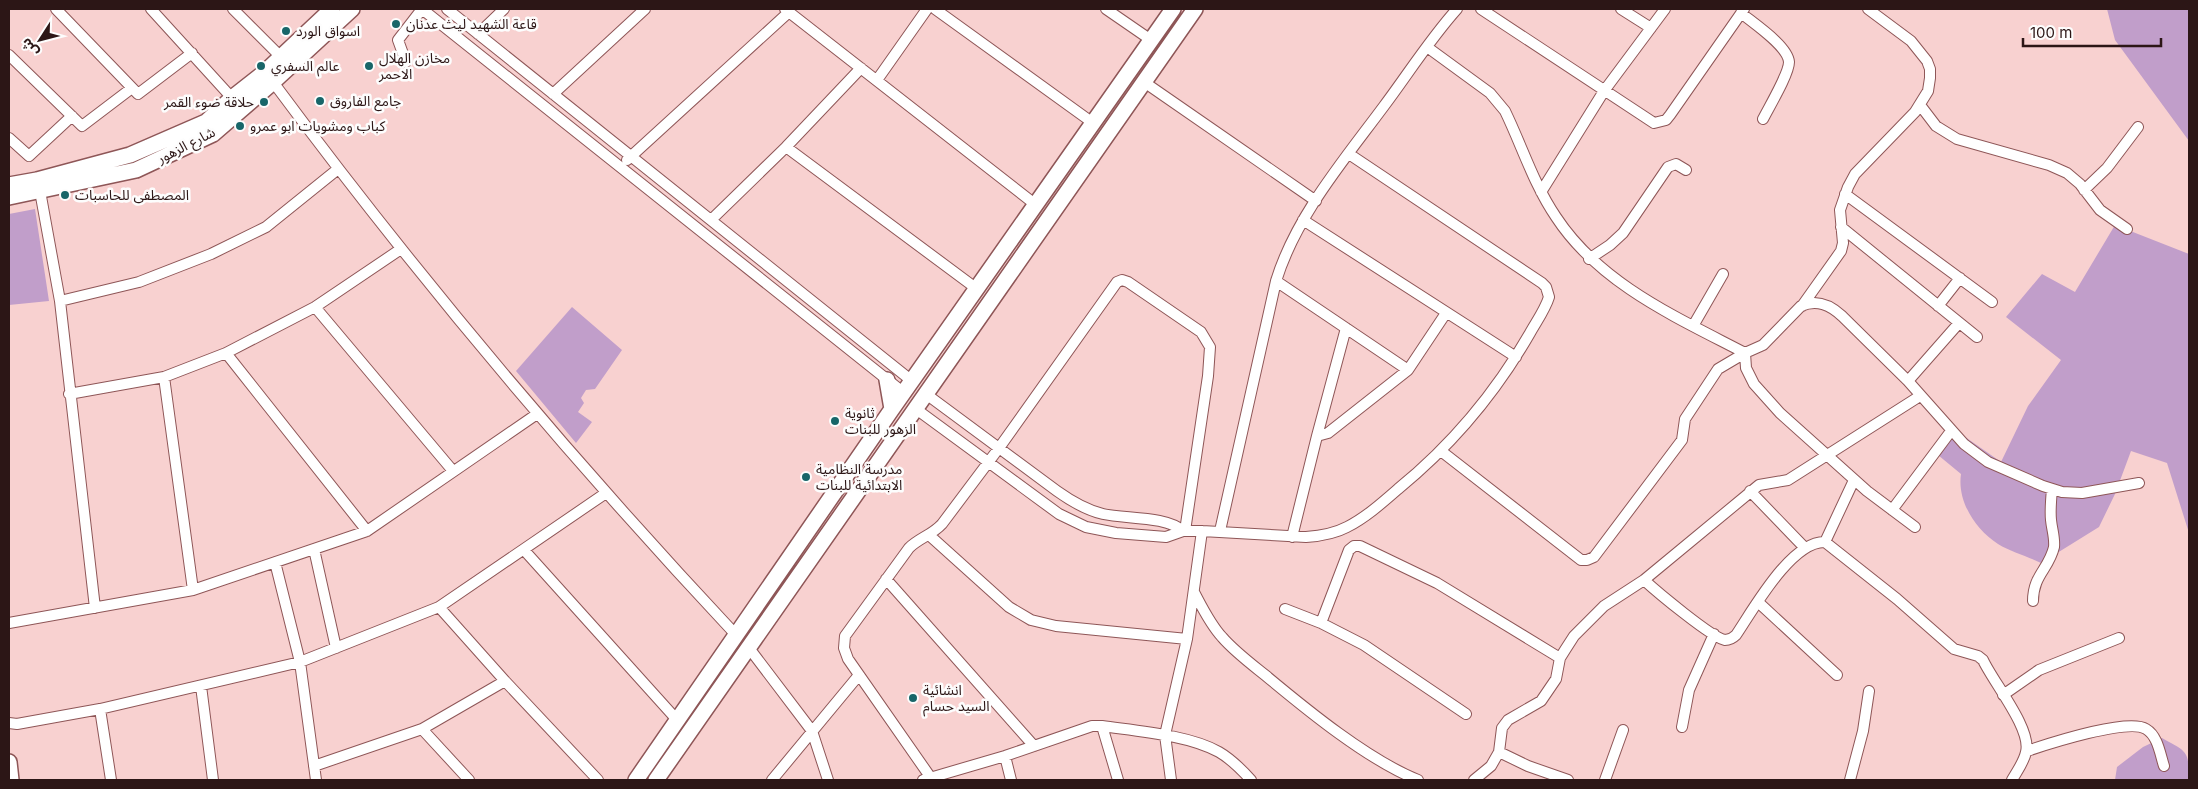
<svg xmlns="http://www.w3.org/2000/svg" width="2198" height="789" viewBox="0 0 2198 789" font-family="Inter,'Noto Sans Arabic',sans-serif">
  <rect width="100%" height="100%" fill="#f8d1d0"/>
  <path fill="#c19eca" d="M2107 9H2189V141L2115 40Z
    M35 209 49 301 9 305V214Z
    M2115 225 2189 254V533L2167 463 2131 451 2115 494 2099 527 2041 563C2027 556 2011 552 1998 544 1975 529 1957 501 1961 474L1938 455 1958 432 2001 462 2028 406 2061 360 2006 317 2042 274 2075 292Z
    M572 307 622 350 595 389 586 390 581 398 584 403 578 412 592 422 576 443 516 371Z
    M2162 738C2187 752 2189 750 2189 780H2115L2117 767 2143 747Z"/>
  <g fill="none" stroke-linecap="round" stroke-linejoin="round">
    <defs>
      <path id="street" d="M56 9 138 94 192 53
        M151 9 232 98
        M233 9 281 57
        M422 9 904 393
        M447 9 912 381
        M785 9 1036 205
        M935 9 1093 123
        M1106 9 1151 40
        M1481 9 1654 123 1666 120 1670 115 1744 9
        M1621 9 1651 28
        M1741 13C1753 23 1788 46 1789 62 1789 74 1769 107 1763 119
        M478 34 504 9
        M1427 47 1490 93 1505 111C1522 146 1534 185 1556 217 1600 284 1676 317 1745 353
        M9 55 82 126 132 88
        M406 62 398 40 422 9
        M877 80 927 9
        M273 82C417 276 572 460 737 636
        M1144 82 1316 201
        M553 94 645 9
        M1920 105 1936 126 1957 139 2049 165 2067 173 2080 184 2100 210 2127 229
        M9 138 29 156 72 116
        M786 147 977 289
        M627 160 789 12
        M2084 190 2107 168 2138 127
        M40 191 60 301 95 608
        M1541 192 1604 91 1665 9
        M1845 194 1992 302
        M711 220 786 147 861 68
        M1303 220 1516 357
        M1841 227 1977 337
        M1589 259 1610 245 1623 233 1668 167 1676 164 1686 170
        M1276 281 1408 370
        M60 301 139 282 211 254 266 227 338 169
        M1802 306 1841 251 1843 243 1840 210 1848 187 1855 174 1915 112 1928 91 1930 78V69L1927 61 1911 41 1868 9
        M1938 306 1960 278
        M315 307 453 471
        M1693 326 1723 274
        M226 353 367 531
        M1745 353 1746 368 1754 384 1780 413 1867 491 1915 527
        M164 377 193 590
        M1908 381 1959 323
        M69 394 164 377 226 353 315 307 401 249
        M926 394 1057 491C1071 501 1086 510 1103 514 1126 519 1166 516 1183 531
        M916 409 1059 514 1086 527 1116 533 1166 537 1183 531H1202L1306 537C1320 536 1334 534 1347 527 1365 518 1382 503 1398 489 1452 445 1495 394 1530 333 1536 322 1545 310 1549 297L1546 287 1542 283 1349 154
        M1317 436 1328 433 1408 370 1446 313
        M1441 451 1581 560H1587L1594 557 1682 440 1685 419 1718 369 1745 353 1763 345 1801 306C1817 299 1830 305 1842 316L1908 381 1964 444 1988 462 2043 486 2062 492 2082 493 2139 483
        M1750 491 1805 548
        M1892 510 1951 431
        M1220 531 1276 281C1296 216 1344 160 1384 106 1408 74 1430 39 1457 9
        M929 535 1009 607 1031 620 1056 626 1187 639
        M1292 537 1317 436 1346 328
        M1825 542 1854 480
        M314 549 336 648
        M524 550 678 721
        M275 562 300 662 316 780
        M886 579 1034 746
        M1644 580C1656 591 1712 638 1725 640 1729 640 1733 638 1736 635 1753 610 1791 541 1825 542L1897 599 1954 649 1978 656 1983 660C1993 682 2032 729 2026 752 2024 762 2017 771 2012 780
        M1194 592C1202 607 1210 624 1222 637 1234 651 1250 663 1265 675 1307 710 1368 760 1418 780
        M2033 601C2033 575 2049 569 2054 547 2055 538 2052 530 2051 520 2050 510 2051 500 2052 489
        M1758 602 1837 675
        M439 607 505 681 598 780
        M1285 609 1321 623 1364 645 1466 714
        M9 623 193 590 367 531 537 414
        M1321 623 1349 550 1354 546H1360L1437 583 1560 658
        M749 648 812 731 828 780
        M201 686 213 780
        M2003 695 2039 670 2119 638
        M100 709 111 780
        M9 723 17 724 100 709 300 662 439 607 606 493
        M1102 726 1118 780
        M1682 727 1689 690 1714 634
        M422 729 469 780
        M2027 751C2048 744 2128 718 2146 729 2158 736 2160 754 2164 766
        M1499 752 1528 766 1568 780
        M1005 756 1011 780
        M314 766 422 729 505 681
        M931 778 848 659 844 648 845 636 909 548C919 538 932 535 942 524L999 448 1117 282 1122 280 1128 282 1201 332 1210 347 1208 376 1185 531
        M772 780 859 675
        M923 780 1005 756 1092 726H1102C1137 731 1189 735 1219 752 1231 759 1242 770 1251 780
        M1171 780 1165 735 1187 639 1202 531
        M1474 780 1491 766 1499 752 1502 728 1508 720 1541 701 1556 679 1560 658 1565 650 1574 636 1604 606 1644 580 1759 485 1788 480 1920 396
        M1605 780 1623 730
        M1850 780 1863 731 1869 691"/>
      <path id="secondary" d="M9 185 37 180 130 155 206 122 232 98 265 72 332 9
        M9 197 136 170 213 134 273 82 352 9
        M887 380 892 409
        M9 762 11 780
        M636 780 892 409 1173 9
        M656 780 1195 9"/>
    </defs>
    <use href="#street" stroke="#8e5657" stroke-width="12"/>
    <use href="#secondary" stroke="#8e5657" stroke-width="18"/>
    <use href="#street" stroke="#fff" stroke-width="10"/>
    <use href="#secondary" stroke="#fff" stroke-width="15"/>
  </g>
  <g fill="#186669" stroke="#fdfdfd" stroke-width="2">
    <circle cx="396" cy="24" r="5"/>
    <circle cx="286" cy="31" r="5"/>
    <circle cx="261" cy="66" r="5"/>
    <circle cx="369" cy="66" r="5"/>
    <circle cx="320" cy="101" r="5"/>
    <circle cx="264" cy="102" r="5"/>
    <circle cx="240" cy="126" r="5"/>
    <circle cx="65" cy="195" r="5"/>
    <circle cx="835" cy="421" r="5"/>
    <circle cx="806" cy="477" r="5"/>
    <circle cx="913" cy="698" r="5"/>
  </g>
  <g text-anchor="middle" stroke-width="5" stroke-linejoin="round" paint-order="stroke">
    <g font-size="14" fill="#2c1616" stroke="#fdfdfd" text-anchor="start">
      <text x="406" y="29">قاعة الشهيد ليث عدنان</text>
      <text x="296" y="36">اسواق الورد</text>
      <text x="379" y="63">مخازن الهلال<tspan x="379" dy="16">الاحمر</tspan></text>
      <text x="271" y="71">عالم السفري</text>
      <text x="330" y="106">جامع الفاروق</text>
      <text x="254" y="107" text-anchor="end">حلاقة ضوء القمر</text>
      <text x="250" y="131">كباب ومشويات ابو عمرو</text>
      <text x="75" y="200">المصطفى للحاسبات</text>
      <text x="845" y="418">ثانوية<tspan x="845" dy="16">الزهور للبنات</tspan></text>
      <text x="816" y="474">مدرسة النظامية<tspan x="816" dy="16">الابتدائية للبنات</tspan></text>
      <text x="923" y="695">انشائية<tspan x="923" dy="16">السيد حسام</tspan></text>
    </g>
    <g font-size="14" fill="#2c1616" stroke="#fdfdfd">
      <text transform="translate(186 145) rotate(-27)" y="5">شارع الزهور</text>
    </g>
  </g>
  <rect width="2198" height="789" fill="none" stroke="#2c1616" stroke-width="20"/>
  <g transform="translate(40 40) rotate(234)" stroke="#fdfdfd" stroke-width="4" paint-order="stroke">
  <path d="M0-4L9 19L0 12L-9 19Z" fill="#2c1616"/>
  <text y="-8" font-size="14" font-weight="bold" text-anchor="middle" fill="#2c1616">ش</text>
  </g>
  <path d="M2023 38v8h138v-8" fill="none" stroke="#2c1616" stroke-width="2.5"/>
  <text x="2030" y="38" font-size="15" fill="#2c1616" stroke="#fdfdfd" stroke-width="4" paint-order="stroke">100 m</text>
</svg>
